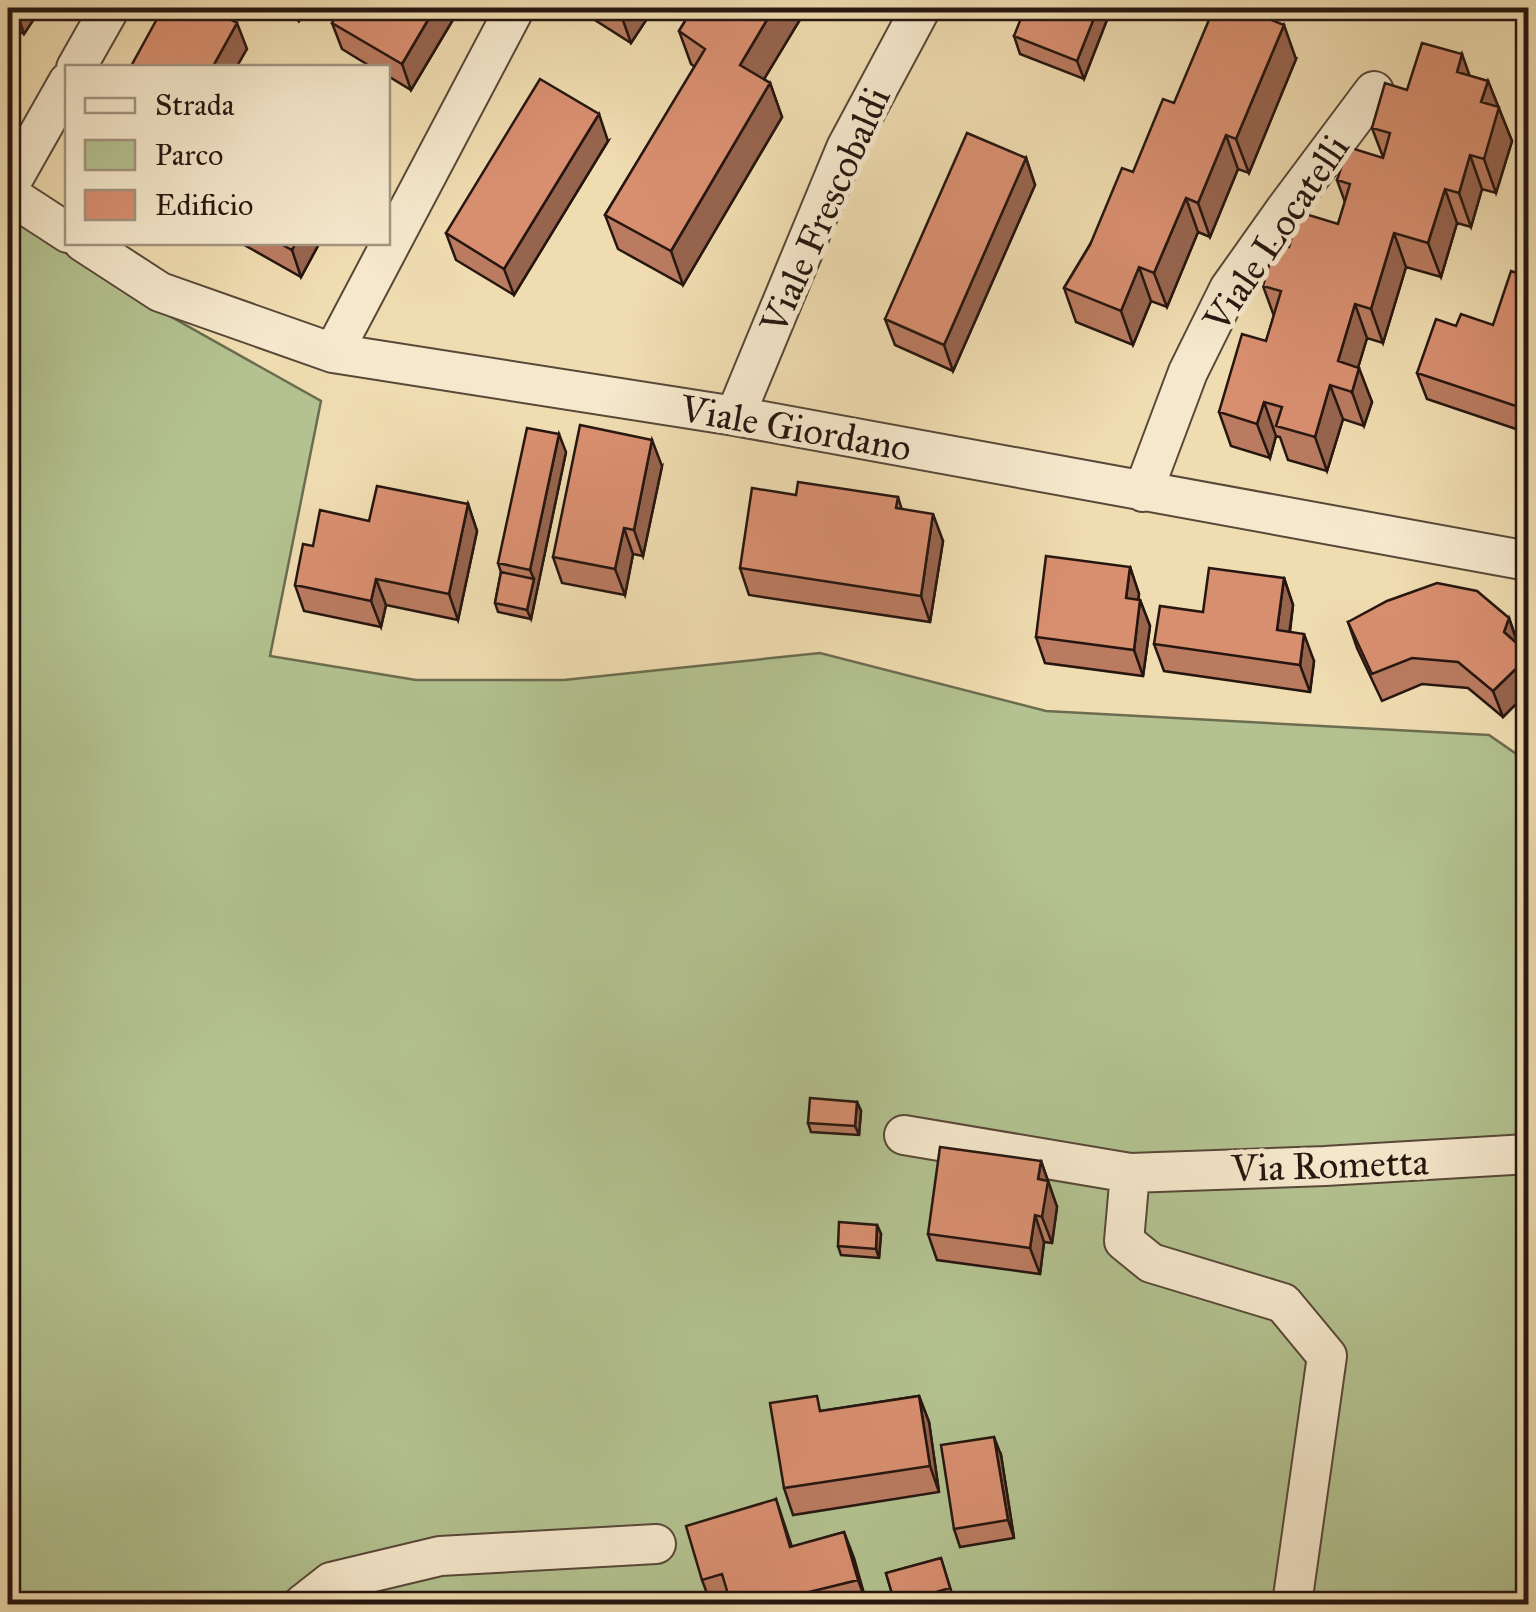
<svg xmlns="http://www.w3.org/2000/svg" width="1536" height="1612" viewBox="0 0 1536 1612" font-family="'IM FELL Great Primer',serif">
  <rect width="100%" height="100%" fill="#efdcb0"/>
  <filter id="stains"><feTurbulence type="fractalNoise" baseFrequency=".002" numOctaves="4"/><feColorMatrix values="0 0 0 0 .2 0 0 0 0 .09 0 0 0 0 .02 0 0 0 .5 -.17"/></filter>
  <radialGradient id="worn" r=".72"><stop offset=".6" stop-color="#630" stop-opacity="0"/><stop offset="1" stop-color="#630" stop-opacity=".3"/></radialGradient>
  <path fill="#b3c290" stroke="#6c6c50" stroke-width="2.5" d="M8 207 118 287 321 401 270 656 416 680H564L820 653 1046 711 1489 735 1528 762V1604H8Z"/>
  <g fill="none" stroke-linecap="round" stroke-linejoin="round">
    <defs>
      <path id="street" d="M76 68 110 8
        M8 188 68 82
        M8 194 68 233
        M83 242 160 292 333 353 735 416 1528 561
        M333 353 515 8
        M735 416 846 148 921 8
        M1143 492 1188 372 1229 289 1285 210 1374 91
        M904 1135 1130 1173 1325 1166 1528 1154
        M1130 1173 1124 1241 1151 1263 1283 1303 1327 1356 1292 1604
        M303 1604 331 1582 440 1556 656 1544"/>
    </defs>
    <use href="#street" stroke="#584838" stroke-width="42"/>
    <use href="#street" stroke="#f5e8cc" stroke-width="38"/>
  </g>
  <path fill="#ba7b60" stroke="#261610" stroke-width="2.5" d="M8 8H41L24 34 8 24Z
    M276 8H307L299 21Z
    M341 8H460L411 90 388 76V68H373L342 49 332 23Z
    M576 8H654L631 43Z
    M693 8H807L764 79 770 83 782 117 683 285 618 249 605 215 695 67 691 64 679 31Z
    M1110 12 1084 79 1020 54 1014 36Z
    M1296 59 1249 173 1238 169 1210 237 1198 232 1167 307 1151 301 1133 345 1076 322 1064 288 1174 103Z
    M1470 76 1488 81 1512 141 1496 193 1482 189 1471 227 1457 223 1441 277 1406 267 1383 343 1367 338 1358 367 1372 402 1364 426 1343 419 1327 471 1288 460 1280 437 1276 436 1270 458 1231 446 1219 412 1266 341 1274 316 1263 286 1289 247 1338 224 1345 202 1337 180 1383 157 1372 128 1407 90Z
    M608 141 514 295 456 260 446 233Z
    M1026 158 1035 185 953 371 895 345 885 319Z
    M239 242H320L301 277Z
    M1528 277V433L1427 399 1417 373 1456 326 1493 325Z
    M566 452 531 619 498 612 495 603 501 572 498 563Z
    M662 466 643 556 633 554 625 595 562 583 553 557Z
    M796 495 898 497 902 510 943 541 930 622 749 595 740 568Z
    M468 504 477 531 458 620 386 605 381 627 304 611 295 585 313 546 369 521Z
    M1130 567 1139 594 1138 600H1140L1150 626 1143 676 1045 663 1036 637Z
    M1284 578 1293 605 1290 632 1314 661 1310 692 1164 671 1154 644 1203 612Z
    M1509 618 1518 644 1528 653V692L1503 717 1468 688 1422 684 1382 701 1357 648 1348 622Z
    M857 1102 861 1111 859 1135 811 1132 808 1123Z
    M1041 1161 1057 1207 1052 1243 1044 1242 1040 1274 937 1260 928 1234Z
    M877 1225 881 1234 879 1258 841 1255 838 1246Z
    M919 1396 929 1422 939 1492 793 1515 784 1488 822 1411Z
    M1001 1455 1014 1538 960 1547 954 1529Z
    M776 1499 792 1547 844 1532 867 1604H731L730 1600 711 1604 702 1580Z
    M941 1558 953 1597 927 1604H895L886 1573Z"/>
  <path fill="#97644e" stroke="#261610" stroke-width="2.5" d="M23 8H41L24 34 18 16Z
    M294 8H307L299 21Z
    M435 8H460L411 90 402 64Z
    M620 8H654L631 43 619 9Z
    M774 8H807L752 99 740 65Z
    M1098 8H1108L1110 12 1084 79 1077 61Z
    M237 23 247 49 236 68H212Z
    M1284 25 1296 59 1249 173 1236 139Z
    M1462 54 1474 88 1457 72Z
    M1488 81 1512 141 1496 193 1484 159 1481 102Z
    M770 83 782 117 683 285 671 251Z
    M599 114 608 141 514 295 504 269Z
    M1226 135 1238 169 1210 237 1198 203Z
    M1470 155 1482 189 1471 227 1459 193Z
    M1026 158 1035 185 953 371 944 345Z
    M1445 189 1457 223 1441 277 1428 243Z
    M1186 198 1198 232 1167 307 1154 273Z
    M1394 233 1406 267 1383 343 1371 309Z
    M296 242H320L301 277 292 250Z
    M1139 267 1151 301 1133 345 1121 311Z
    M1355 304 1367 338 1351 391 1338 361Z
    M1359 368 1372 402 1364 426 1352 392Z
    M1330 385 1343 419 1327 471 1315 437Z
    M1264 402 1276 436 1270 458 1257 424Z
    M559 434 566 452 531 619 527 610 534 579 530 570Z
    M652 440 662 466 643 556 634 530Z
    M468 504 477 531 458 620 449 594Z
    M933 514 943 541 930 622 921 596Z
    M624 528 633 554 625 595 615 569Z
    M1130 567 1139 594 1135 624 1126 598Z
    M1284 578 1293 605 1286 657 1277 630Z
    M376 579 386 605 381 627 371 601Z
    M1140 600 1150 626 1143 676 1134 650Z
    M1509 618 1518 645 1504 632Z
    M1304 634 1314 661 1310 692 1300 665Z
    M1528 657V692L1503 717 1493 691Z
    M857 1102 861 1111 859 1135 855 1126Z
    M1041 1161 1057 1207 1052 1243 1042 1217 1038 1179Z
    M1035 1215 1044 1242 1040 1274 1030 1248Z
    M877 1225 881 1234 879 1258 876 1249Z
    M919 1396 929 1422 939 1492 930 1466Z
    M994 1437 1001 1455 1014 1538 1008 1520Z
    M844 1532 854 1558 867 1604 858 1580Z"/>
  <path fill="#d88f70" stroke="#261610" stroke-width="2.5" d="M8 8H23L18 16 8 10Z
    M163 8H209L237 23 212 68H130Z
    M341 8H435L402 64 332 23Z
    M693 8H774L740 65 770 83 671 251 605 215 705 49 679 31Z
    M1025 8H1098L1077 61 1014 36Z
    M1214 8H1242L1284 25 1236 139 1226 135 1198 203 1186 198 1154 273 1139 267 1121 311 1064 288 1090 245 1122 168 1133 172 1163 99 1174 103Z
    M1422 43 1462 54 1457 72 1488 81 1481 102 1499 107 1484 159 1470 155 1459 193 1445 189 1428 243 1394 233 1371 309 1355 304 1338 361 1359 368 1352 392 1330 385 1315 437 1276 426 1282 407 1264 402 1257 424 1219 412 1242 334 1266 341 1281 291 1263 286 1275 244 1289 247 1299 212 1338 224 1350 184 1337 180 1348 147 1383 158 1390 133 1372 128 1385 83 1407 90Z
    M540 79 599 114 504 269 446 233Z
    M967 133 1026 158 944 345 885 319Z
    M277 242H296L292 250Z
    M1511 271 1528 277V410L1417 373 1436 319 1456 326 1461 314 1493 325Z
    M580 425 652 440 634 530 624 528 615 569 553 557Z
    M527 428 559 434 530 570 498 563Z
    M798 482 898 497 896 508 933 514 921 596 740 568 752 488 796 495Z
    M377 486 468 504 449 594 376 579 371 601 295 585 303 544 313 546 320 510 369 521Z
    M1046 556 1130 567 1126 598 1140 600 1134 650 1036 637Z
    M1209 568 1284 578 1277 630 1304 634 1300 665 1154 644 1160 606 1203 612Z
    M501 572 534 579 527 610 495 603Z
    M1437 583 1477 591 1509 618 1504 632 1528 653V657L1493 691 1458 662 1412 658 1372 674 1348 622 1387 601Z
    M810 1098 857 1102 855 1126 808 1123Z
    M940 1147 1041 1161 1038 1179 1048 1181 1042 1217 1035 1215 1030 1248 928 1234Z
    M839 1222 877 1225 876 1249 838 1246Z
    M817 1396 820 1411 919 1396 930 1466 784 1488 770 1403Z
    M994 1437 1008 1520 954 1529 941 1445Z
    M776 1499 790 1547 844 1532 858 1580 760 1604H731L722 1574 702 1580 686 1526Z
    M941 1558 950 1588 895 1604 886 1573Z"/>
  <g text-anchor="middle" stroke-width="10" stroke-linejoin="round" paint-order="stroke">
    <g font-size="38" fill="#261610" stroke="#f5e8cc">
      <text transform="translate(825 210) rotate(-66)" y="13">Viale Frescobaldi</text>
      <text transform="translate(1276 233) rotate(-56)" y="13">Viale Locatelli</text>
      <text transform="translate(796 428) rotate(10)" y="13">Viale Giordano</text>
      <text transform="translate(1330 1165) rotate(-2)" y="13">Via Rometta</text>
    </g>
  </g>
  <rect width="1536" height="1612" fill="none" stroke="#efdcb0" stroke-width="40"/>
  <rect x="10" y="10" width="1516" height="1592" fill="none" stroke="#261610" stroke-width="5"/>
  <rect x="20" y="20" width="1496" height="1572" fill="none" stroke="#261610" stroke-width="2.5"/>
  <rect x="65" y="65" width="325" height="180" fill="#f5e8cc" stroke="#a29481" stroke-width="2.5"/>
  <rect x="85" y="98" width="50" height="15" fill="#f5e8cc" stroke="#a29481" stroke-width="2.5"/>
  <text x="155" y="115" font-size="30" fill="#261610">Strada</text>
  <rect x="85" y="140" width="50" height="30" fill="#b3c290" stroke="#a29481" stroke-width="2.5"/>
  <text x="155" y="165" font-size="30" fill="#261610">Parco</text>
  <rect x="85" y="190" width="50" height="30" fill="#d88f70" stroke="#a29481" stroke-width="2.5"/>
  <text x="155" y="215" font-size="30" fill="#261610">Edificio</text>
  <rect width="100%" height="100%" filter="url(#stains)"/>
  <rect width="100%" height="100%" fill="url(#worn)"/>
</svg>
